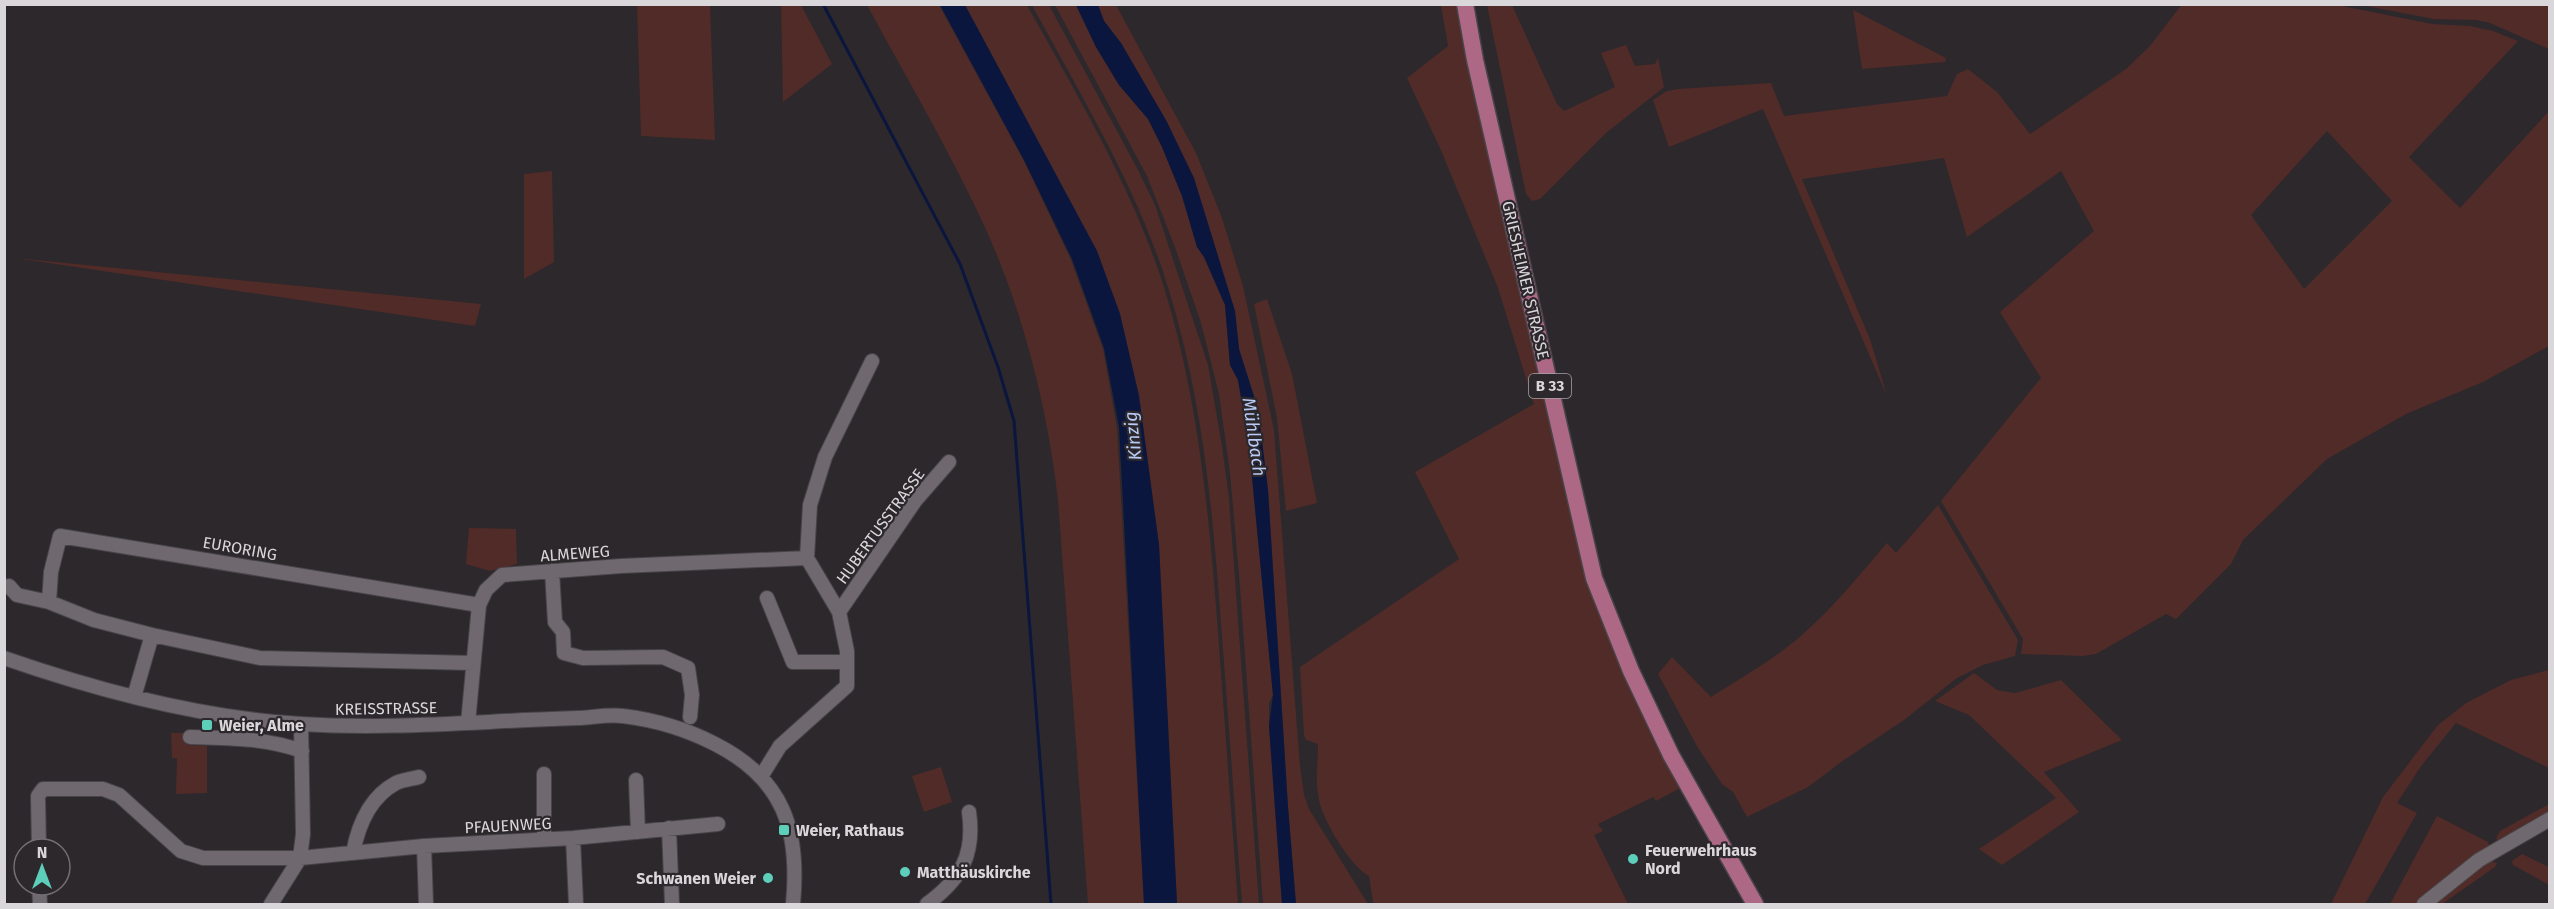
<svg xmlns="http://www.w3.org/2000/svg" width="2554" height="909" viewBox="0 0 2554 909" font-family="'Fira Sans',sans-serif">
  <rect width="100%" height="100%" fill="#2c282c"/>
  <path fill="#512b28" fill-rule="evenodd" d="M2182 4 2337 5 2432 24 2470 26 2493 31 2518 41 2409 157 2460 208 2549 111V346L2483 382 2406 414 2327 459 2243 540 2231 564 2176 619 2166 614 2096 654 2083 656 2021 654 2023 639 1941 501 2041 378 2000 312 2094 231 2061 171 1967 237 1944 158 1802 179 1870 339 1887 396 1763 109 1669 147 1653 100 1667 91 1678 89 1771 83 1784 116 1947 96 1957 74 1968 69 1997 92 2030 134 2126 69 2150 46ZM2327 131 2392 201 2304 289 2251 215Z
    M637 5H710L715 140 641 136Z
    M781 5H801L832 64 783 102Z
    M867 5H939L1024 161 1071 260 1103 349 1117 428 1144 904H1088L1058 500C1047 405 1023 310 983 223 948 148 906 77 867 5Z
    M965 5H1027C1077 95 1131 185 1163 284 1197 392 1208 505 1217 618 1224 713 1231 809 1238 904H1177L1159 545 1139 396 1120 314 1097 251Z
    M1032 5H1049L1137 168 1155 205 1208 365 1222 446 1229 498 1259 904H1242C1235 815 1229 726 1222 637 1213 515 1204 402 1167 284 1136 185 1081 96 1032 5Z
    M1055 5H1076L1096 47 1119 85 1148 119 1162 147 1182 196 1197 247 1204 257 1225 305 1230 365 1238 380 1242 403 1246 415 1273 695 1269 703V726L1282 904H1263L1240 587 1230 473 1219 394 1201 323 1176 250 1147 176Z
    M1098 5H1116L1196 153 1222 218 1243 286 1274 430 1300 766 1304 795 1309 809 1368 904H1296L1288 807 1268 490 1258 409 1239 349 1235 311 1219 263 1167 122 1121 43 1104 21Z
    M1441 5H1459L1569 502 1684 786 1656 801 1653 797 1598 824 1603 831 1594 835 1628 904H1376L1373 902 1369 876C1351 867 1323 821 1319 800 1315 783 1318 761 1318 744L1306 740 1304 735 1300 667 1459 559 1415 472 1534 404 1498 288 1440 148 1407 78 1448 46Z
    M1487 5H1512L1557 104 1564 111 1615 87 1601 53 1626 45 1635 66 1655 64 1658 58 1664 87 1606 133 1540 199 1532 201 1526 194Z
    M2361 5H2549V49L2490 23 2476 20 2434 19Z
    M1853 10 1946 58 1945 62 1862 69Z
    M552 171 554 262 524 279V174Z
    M15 258 481 304 475 326Z
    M1267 299 1292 374 1317 503 1286 511 1277 418 1254 304Z
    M1938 505 2018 640 2015 656 1983 665 1957 678 1904 720 1844 760 1808 787 1747 817 1733 792 1722 784 1698 748 1658 674 1672 657 1711 697C1742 677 1775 659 1803 634 1834 607 1860 574 1887 543L1896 553Z
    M469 528 516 529 517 564 490 571 466 564Z
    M2549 670V768L2456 723 2421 766 2397 803 2417 813 2365 904H2331L2383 797 2438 725 2466 703 2511 680Z
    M1974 673 1997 690 2015 693 2061 680 2122 740 2044 772 2079 812 2002 865 1979 849 2056 798 1969 715 1935 701Z
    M171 733H186L187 745 207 746V793L176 794 177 758H172Z
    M941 767 952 802 924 812 912 776Z
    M2549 804V814L2502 842 2497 840 2496 838 2500 831Z
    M2437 816 2488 842 2490 849 2418 904H2390Z
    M2522 854 2549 867V885L2513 865 2512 861Z
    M2490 861 2497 863 2495 867 2442 904H2432L2460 881Z"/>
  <path fill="#0b163e" d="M940 5H965L1097 251 1120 314 1139 396 1159 545 1177 904H1144L1119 427 1104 348 1072 259 1024 160Z
    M1076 5H1098L1104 21 1121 43 1167 122 1194 178 1235 311 1239 349 1258 409 1268 490 1288 807 1296 904H1282L1269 726 1273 695 1246 415 1242 403 1238 380 1230 365 1225 305 1204 257 1197 247 1182 196 1162 147 1148 119 1119 85 1096 47Z"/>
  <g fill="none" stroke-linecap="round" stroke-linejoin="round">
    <path stroke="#0b163e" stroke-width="3" d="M823 4 960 264 998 367 1014 421 1051 904"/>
    <defs>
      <path id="minor" d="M552 571 555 622 563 632 564 653 583 658 663 657 688 668 692 695 690 717
        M9 586 17 595 49 602
        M767 598 793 662H847
        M839 612 807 558 810 505 825 457 872 361
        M4 658C99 691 200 718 301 724 363 728 427 725 489 722 520 720 551 719 581 718 595 717 610 714 623 716 656 720 686 729 715 744 784 779 800 830 793 904
        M473 663 260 658 152 635 94 620 49 602 51 572 60 536 479 605
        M134 697 152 635
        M468 723 479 605 486 590 502 575 621 566 807 558
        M190 737C228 738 265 738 302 751
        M544 774V839
        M762 775 780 746 847 686V651L839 612 915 501 949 462
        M636 780 638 832
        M669 828 672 904
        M573 838 576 904
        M424 846 426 904
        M39 849 38 796 43 789H103L119 795 181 851 203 858H300L424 846 573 838 718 824
        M353 853C358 826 370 797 396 783 402 780 412 779 419 777
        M39 885 40 904
        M271 904 300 858 303 834 301 724
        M927 904C961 879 975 855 969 812
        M2424 904 2479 860 2550 819"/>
      <path id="major" d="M1465 4 1475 60 1594 578 1631 671 1671 755 1755 904"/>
    </defs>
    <use href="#minor" stroke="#484448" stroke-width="16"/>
    <use href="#major" stroke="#484448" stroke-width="19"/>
    <use href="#minor" stroke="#6f696f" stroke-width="14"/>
    <use href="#major" stroke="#ad6886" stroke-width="16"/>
  </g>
  <g fill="#5cceba" stroke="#2c282c" stroke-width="2">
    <rect x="201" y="719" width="12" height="12" rx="3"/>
    <rect x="778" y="824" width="12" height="12" rx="3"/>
    <circle cx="1633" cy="859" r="6"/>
    <circle cx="905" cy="872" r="6"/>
    <circle cx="768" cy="878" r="6"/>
  </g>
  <g text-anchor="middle" stroke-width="4.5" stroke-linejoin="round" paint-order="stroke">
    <rect fill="#2c282c" stroke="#a6a2a6" stroke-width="1.5" x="1529" y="374" width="42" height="24" rx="4.5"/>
    <g font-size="15" font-weight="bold" fill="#dad7da">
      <text x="1550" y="391">B 33</text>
    </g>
    <g font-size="16" fill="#dad7da" stroke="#2c282c">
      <text transform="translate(1526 280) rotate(77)" y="6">GRIESHEIMER STRASSE</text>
      <text transform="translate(880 526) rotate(-54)" y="6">HUBERTUSSTRASSE</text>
      <text transform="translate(240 548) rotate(10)" y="6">EURORING</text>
      <text transform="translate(575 553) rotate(-4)" y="6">ALMEWEG</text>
      <text transform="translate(386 708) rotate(-1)" y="6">KREISSTRASSE</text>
      <text transform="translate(508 825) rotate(-3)" y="6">PFAUENWEG</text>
    </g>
    <g font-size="16" font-weight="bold" fill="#dad7da" stroke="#2c282c" text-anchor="start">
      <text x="219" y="731">Weier, Alme</text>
      <text x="796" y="836">Weier, Rathaus</text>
      <text x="1645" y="856">Feuerwehrhaus<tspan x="1645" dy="18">Nord</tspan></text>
      <text x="917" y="878">Matthäuskirche</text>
      <text x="756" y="884" text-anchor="end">Schwanen Weier</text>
    </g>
    <g font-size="18" font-style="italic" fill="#b8caf6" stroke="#2c282c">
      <text transform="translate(1133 436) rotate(-96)" y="6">Kinzig</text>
      <text transform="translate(1254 437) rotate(82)" y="6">Mühlbach</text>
    </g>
  </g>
  <rect width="2554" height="909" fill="none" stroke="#dad7da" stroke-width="12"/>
  <g transform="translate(42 867)"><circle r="28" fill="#2c282c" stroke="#726e72" stroke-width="1.5"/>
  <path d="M0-4.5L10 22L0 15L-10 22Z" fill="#5cceba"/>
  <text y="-9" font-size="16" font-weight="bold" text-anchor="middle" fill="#dad7da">N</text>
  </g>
</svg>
